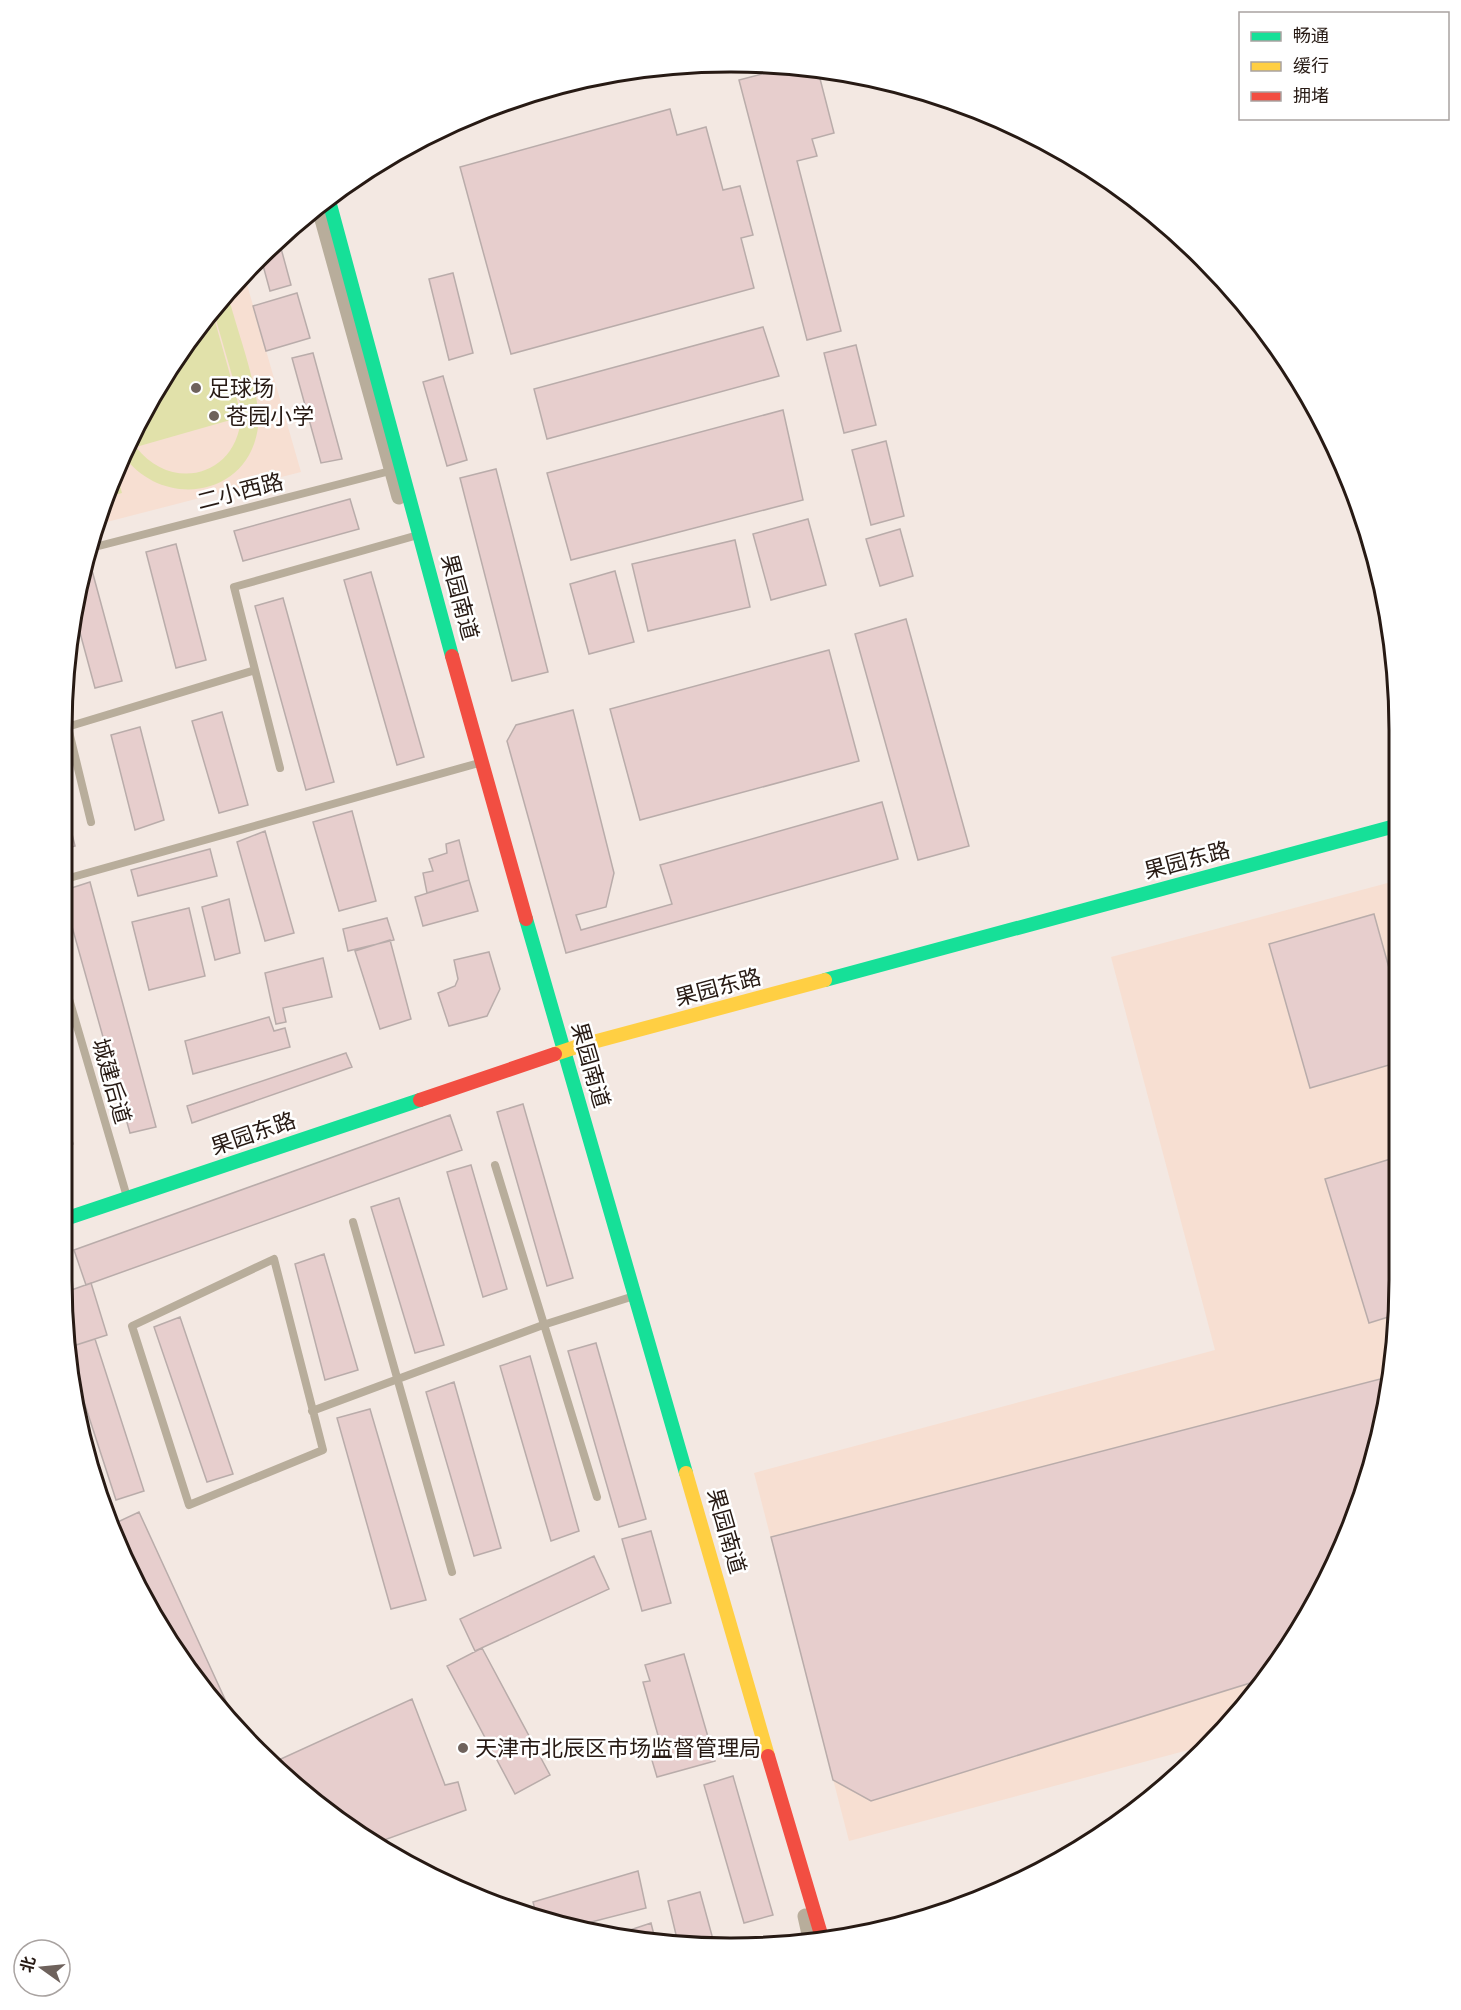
<svg xmlns="http://www.w3.org/2000/svg" width="1461" height="2010" viewBox="0 0 1461 2010" font-family="Signika,'Noto Sans SC',sans-serif">
  <rect width="100%" height="100%" fill="#f3e8e2"/>
  <path fill="#f7dfd2" d="M244 274 301 472 95 525 113 474 174 359 228 289Z
    M1395 881 1398 1324 1364 1494 1310 1614 1234 1720 1207 1745 849 1841 754 1473 1215 1350 1111 957Z"/>
  <path fill="#e1e1aa" fill-rule="evenodd" d="M224 295 231 306C239 336 262 398 258 427 249 498 162 510 123 455L131 439 134 443 133 436 174 359ZM214 313 240 403 241 414 213 314ZM241 417C237 477 171 493 136 447Z
    M115 469 122 493 104 498Z"/>
  <path fill="#e7cecd" stroke="#b9acaa" stroke-width="1.5" d="M773 66 817 67 834 133 812 139 817 156 797 161 841 331 807 340 739 80 774 71Z
    M670 109 677 135 706 127 723 190 740 186 753 235 741 238 754 288 511 354 460 167Z
    M279 241 291 285 270 291 261 258Z
    M453 273 473 353 449 360 429 279Z
    M297 293 310 338 266 351 253 306Z
    M763 327 779 376 547 439 534 389Z
    M856 345 876 425 844 433 824 353Z
    M313 353 342 459 321 463 292 358Z
    M443 376 467 460 447 466 423 382Z
    M783 410 803 500 571 560 547 473Z
    M886 441 904 516 871 525 852 450Z
    M496 469 548 672 512 681 460 478Z
    M350 499 359 529 243 561 234 531Z
    M808 519 826 585 771 600 753 534Z
    M900 529 913 576 880 586 866 539Z
    M735 540 750 607 648 631 632 564Z
    M176 544 206 660 176 668 146 552Z
    M90 563 122 681 95 688 76 618 83 564Z
    M615 571 634 642 589 654 570 584Z
    M371 572 424 757 397 765 344 580Z
    M283 598 334 782 306 790 255 606Z
    M906 619 969 846 918 860 855 634Z
    M829 650 859 761 640 820 610 709Z
    M573 710 614 873 606 907 576 915 581 930 672 904 660 865 882 802 898 859 566 953 507 741 516 725Z
    M222 712 248 805 219 813 192 721Z
    M140 727 164 820 135 830 111 735Z
    M62 794 75 846 62 850Z
    M352 811 376 901 339 911 313 822Z
    M265 831 294 933 265 941 237 842Z
    M459 840 469 880 427 893 423 873 433 871 429 859 447 853 446 844Z
    M210 849 217 876 138 896 131 870Z
    M469 880 478 911 423 926 415 897Z
    M90 882 156 1127 130 1133 62 891Z
    M229 899 240 953 215 960 202 907Z
    M189 908 205 976 149 990 132 922Z
    M1374 914 1396 993V1063L1310 1088 1269 944Z
    M387 918 394 940 348 951 343 929Z
    M390 940 411 1019 380 1029 355 951Z
    M489 952 500 989 487 1016 449 1026 438 993 455 986 458 979 454 960Z
    M323 958 332 997 283 1008 286 1022 276 1024 265 973Z
    M269 1017 274 1031 285 1028 290 1047 193 1074 185 1041Z
    M346 1053 352 1067 192 1123 187 1106Z
    M62 1103 73 1144 62 1147Z
    M523 1104 573 1278 547 1286 497 1112Z
    M450 1115 462 1150 86 1285 74 1250Z
    M1397 1157 1398 1314 1369 1323 1325 1179Z
    M471 1165 507 1289 483 1297 447 1172Z
    M399 1198 444 1345 415 1353 371 1207Z
    M324 1254 358 1370 325 1380 295 1264Z
    M91 1283 107 1335 73 1346 69 1334 63 1293Z
    M180 1317 233 1474 207 1482 154 1327Z
    M95 1339 144 1491 116 1500 73 1368 70 1347Z
    M596 1343 646 1519 619 1527 568 1351Z
    M530 1356 579 1531 551 1541 500 1366Z
    M1388 1377 1364 1494 1310 1614 1263 1679 871 1801 833 1780 771 1537Z
    M454 1382 501 1548 474 1556 426 1392Z
    M370 1409 426 1600 391 1609 337 1418Z
    M139 1512 229 1708 225 1709 174 1651 135 1579 111 1525Z
    M651 1531 671 1603 642 1611 622 1539Z
    M594 1556 609 1589 475 1651 460 1619Z
    M482 1648 550 1775 515 1794 447 1666Z
    M684 1654 715 1761 657 1777 651 1757 663 1753 643 1682 650 1681 645 1665Z
    M412 1699 445 1785 458 1782 466 1810 379 1842 289 1782 272 1763Z
    M733 1776 773 1915 744 1923 704 1785Z
    M638 1871 646 1908 568 1928 537 1918 533 1902Z
    M700 1892 714 1943H678L668 1901Z
    M651 1923 656 1943 626 1939 624 1932Z"/>
  <g fill="none" stroke-linecap="round" stroke-linejoin="round">
    <path stroke="#b8ad9b" stroke-width="8" d="M87 549 394 470
      M255 670 280 768
      M64 711 91 822
      M67 727 255 670 234 587 418 535
      M62 880 479 763
      M62 975 127 1197
      M495 1165 597 1497
      M353 1222 452 1572
      M274 1259 323 1450 189 1505 132 1326Z
      M312 1411 543 1325 634 1296"/>
    <path stroke="#b8ad9b" stroke-width="15" d="M318 205 399 497
      M805 1916 811 1943"/>
    <path stroke="#16e098" stroke-width="14" d="M328 197 452 656
      M526 919 686 1473
      M825 980 1395 826
      M62 1220 420 1100"/>
    <path stroke="#ffcf43" stroke-width="14" d="M555 1054 582 1045 825 980
      M686 1473 768 1756"/>
    <path stroke="#f24e42" stroke-width="14" d="M452 656 526 919
      M420 1100 555 1054
      M768 1756 823 1941"/>
  </g>
  <g fill="#6e625c" stroke="#fff" stroke-width="2">
    <circle cx="196" cy="388" r="6"/>
    <circle cx="214" cy="416" r="6"/>
    <circle cx="463" cy="1748" r="6"/>
  </g>
  <g text-anchor="middle" stroke-width="5" stroke-linejoin="round" paint-order="stroke">
    <g font-size="22" fill="#271a14" stroke="#fff" text-anchor="start">
      <text x="208" y="396">足球场</text>
      <text x="226" y="424">苍园小学</text>
      <text x="475" y="1756">天津市北辰区市场监督管理局</text>
    </g>
    <g font-size="22" fill="#271a14" stroke="#fff">
      <text transform="translate(240 491) rotate(-14)" y="8">二小西路</text>
      <text transform="translate(460 597) rotate(75)" y="8">果园南道</text>
      <text transform="translate(1187 860) rotate(-15)" y="8">果园东路</text>
      <text transform="translate(718 987) rotate(-15)" y="8">果园东路</text>
      <text transform="translate(591 1065) rotate(74)" y="8">果园南道</text>
      <text transform="translate(112 1081) rotate(74)" y="8">城建后道</text>
      <text transform="translate(253 1133) rotate(-19)" y="8">果园东路</text>
      <text transform="translate(727 1531) rotate(74)" y="8">果园南道</text>
    </g>
  </g>
  <path d="M0 0H1461V2010H0ZM730 72H731A658 658 0 0 1 1389 730V1280A658 658 0 0 1 731 1938H730A658 658 0 0 1 72 1280V730A658 658 0 0 1 730 72Z" fill="#fff" fill-rule="evenodd"/>
  <path fill="none" stroke="#271a14" stroke-width="3" d="M730 72H731A658 658 0 0 1 1389 730V1280A658 658 0 0 1 731 1938H730A658 658 0 0 1 72 1280V730A658 658 0 0 1 730 72Z"/>
  <rect x="1239" y="12" width="210" height="108" fill="#ffffff" stroke="#a9a3a1" stroke-width="1.5"/>
  <rect x="1251" y="32" width="30" height="9" fill="#16e098" stroke="#a9a3a1" stroke-width="1.5"/>
  <text x="1293" y="42" font-size="18" fill="#271a14">畅通</text>
  <rect x="1251" y="62" width="30" height="9" fill="#ffcf43" stroke="#a9a3a1" stroke-width="1.5"/>
  <text x="1293" y="72" font-size="18" fill="#271a14">缓行</text>
  <rect x="1251" y="92" width="30" height="9" fill="#f24e42" stroke="#a9a3a1" stroke-width="1.5"/>
  <text x="1293" y="102" font-size="18" fill="#271a14">拥堵</text>
  <g transform="translate(42 1968) rotate(285)"><circle r="28" fill="#ffffff" stroke="#a9a3a1" stroke-width="1.5"/>
  <path d="M0-4.5L10 22L0 15L-10 22Z" fill="#6e625c"/>
  <text y="-9" font-size="16" font-weight="bold" text-anchor="middle" fill="#271a14">北</text>
  </g>
</svg>
